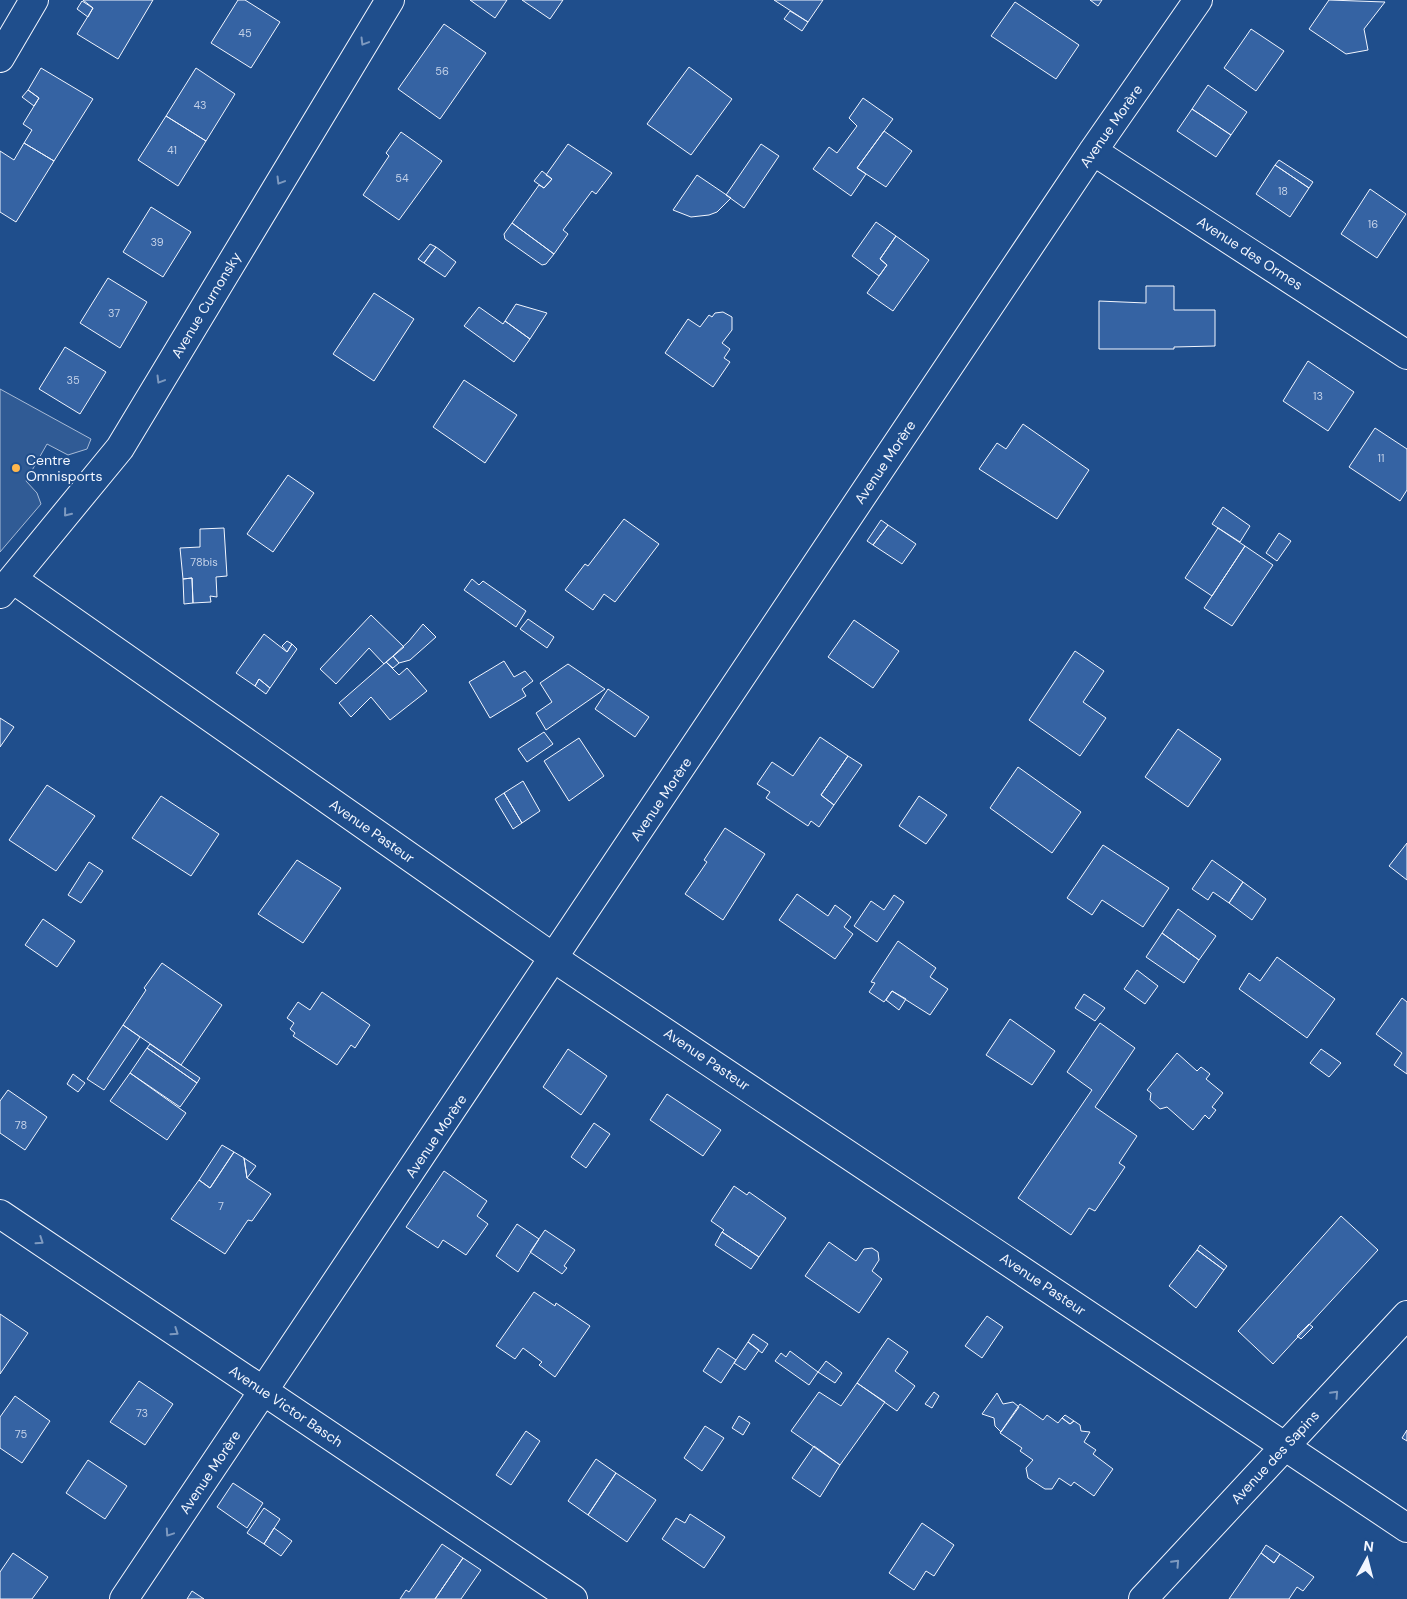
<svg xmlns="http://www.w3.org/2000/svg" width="1407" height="1599" viewBox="0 0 1407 1599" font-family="'DM Sans',sans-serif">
  <rect width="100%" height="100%" fill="#1f4e8c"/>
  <path fill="#305b95" stroke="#a8bbd7" d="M0 389 91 439 87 449 68 455 47 444 26 481 37 493 41 504 0 552Z"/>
  <path fill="#3563a3" stroke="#f2f6ff" d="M83 0H153L118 59 77 34 93 8Z
    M238 0H245L280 22 251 68 211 43Z
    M470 0H507L495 18Z
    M522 0H563L550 19Z
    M774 0H823L808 22Z
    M1090 0H1102L1098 6Z
    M1329 0 1385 2 1364 29 1368 50 1346 54 1309 29Z
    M82 1 93 8 88 17 77 9Z
    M1015 2 1079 45 1056 79 991 36Z
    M790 11 808 22 802 31 784 19Z
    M444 24 486 53 440 119 398 89Z
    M1251 29 1284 51 1256 91 1224 68Z
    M689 67 732 99 691 155 647 124Z
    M41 68 93 99 54 161 24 143 32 130 23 124 39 98 28 90Z
    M196 68 235 94 206 141 166 116Z
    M1208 85 1247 112 1231 135 1192 109Z
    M28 90 39 98 34 106 22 97Z
    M863 98 893 119 857 168 866 174 851 196 813 169 829 147 837 153 857 126 849 118Z
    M1192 109 1231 135 1216 157 1177 131Z
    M166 116 206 141 178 186 138 160Z
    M884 131 912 151 886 187 857 168Z
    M401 132 442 161 399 220 363 195 389 156 386 153Z
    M24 143 54 161 16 222 0 212V151L14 160Z
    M568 144 612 173 596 194 592 191 563 230 568 234 554 254 512 223 539 185 544 188 552 179 546 175Z
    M761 144 779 156 744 208 726 195Z
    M1279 160 1313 182 1309 188 1275 165Z
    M1275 165 1309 188 1290 217 1256 194Z
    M542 171 552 179 544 188 534 181Z
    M697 175 731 198 717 212 709 215 691 217 673 210Z
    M1370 189 1406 214 1377 258 1341 234Z
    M151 207 191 232 163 277 123 252Z
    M876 222 896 236 880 259 887 265 879 276 852 256Z
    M512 223 554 254 546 264 542 265 505 239 504 234Z
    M896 236 929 260 893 311 867 293 887 265 880 259Z
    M430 244 436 247 424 263 418 259Z
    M436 247 456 262 445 277 424 263Z
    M108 278 147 302 120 348 80 323Z
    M1146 286H1174V310H1215V346L1174 347V349H1099V301L1146 303Z
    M374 293 414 319 374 381 333 354Z
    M516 304 547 313 530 339 505 321Z
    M479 307 503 324 505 321 530 339 514 362 464 326Z
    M723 312 732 317V330L722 343 730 349 724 358 730 362 713 387 665 353 688 319 700 327 709 315 712 317 715 313Z
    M65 347 106 372 80 414 39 389Z
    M1308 361 1354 392 1328 431 1283 401Z
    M464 380 517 415 485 463 433 427Z
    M1023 424 1089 470 1057 519 979 469 997 443 1006 449Z
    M1375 428 1407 449V490L1400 501 1349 467Z
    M288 475 314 493 273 552 247 534Z
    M1223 507 1250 526 1240 542 1212 524Z
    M624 519 659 544 615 602 604 594 593 610 565 590 585 564 588 566Z
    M881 520 888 525 873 545 867 541Z
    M888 525 916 544 902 564 873 545Z
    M224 528 227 576 216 577 217 597 210 596 211 602 193 603 192 578 183 579 180 548 200 547V529Z
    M1218 528 1245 546 1212 596 1185 578Z
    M1279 533 1291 541 1277 561 1266 553Z
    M1245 546 1273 565 1232 626 1204 608Z
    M192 578 193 603 184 604 183 579Z
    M472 579 479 585 483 581 526 611 516 627 464 590Z
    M371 615 404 647 384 664 369 648 336 684 320 669Z
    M528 619 554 637 547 648 520 629Z
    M854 620 899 651 873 688 828 657Z
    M423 624 436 637 410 660 399 663 393 656 409 641Z
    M264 634 287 652 292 644 297 649 270 688 259 679 255 686 236 673Z
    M287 641 292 644 287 652 282 646Z
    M1075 651 1104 671 1083 702 1106 718 1080 756 1029 720Z
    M393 656 399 663 393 668 386 662Z
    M504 661 514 677 525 671 533 681 522 689 526 696 490 718 469 682Z
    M386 662 399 675 407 668 427 691 390 720 371 697 351 717 339 703Z
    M568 664 605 689 546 730 536 713 552 702 540 683Z
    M259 679 270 688 266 694 255 686Z
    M608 689 649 717 635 737 595 709Z
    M0 718 14 727 0 747Z
    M1178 729 1221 759 1188 807 1145 777Z
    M544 732 553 744 527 762 518 749Z
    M820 737 848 756 821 795 834 805 819 827 811 821 808 826 766 798 770 792 757 784 772 762 793 776Z
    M579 738 604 776 569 801 544 761Z
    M848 756 862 765 834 805 821 795Z
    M1018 767 1081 812 1052 853 990 808Z
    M523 781 540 811 522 823 504 793Z
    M47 785 95 816 56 871 9 840Z
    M504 793 522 823 513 829 495 799Z
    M161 796 219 834 191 876 132 838Z
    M919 796 947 815 926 844 899 826Z
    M725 828 765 854 723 920 685 894 707 862 704 860Z
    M1407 843V880L1389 866Z
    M1103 845 1169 888 1143 927 1102 900 1092 915 1067 898Z
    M297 860 341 888 303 943 258 914Z
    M1212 860 1243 882 1229 903 1213 892 1208 900 1192 889Z
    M89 862 103 871 81 903 68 895Z
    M1243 882 1266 899 1252 920 1229 903Z
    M797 894 828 916 835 905 851 917 844 927 853 934 835 959 779 920Z
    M894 895 904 902 877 942 854 926 871 901 884 910Z
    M1178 909 1216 936 1199 960 1162 933Z
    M43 919 75 941 57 967 25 945Z
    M1162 933 1199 960 1184 983 1146 957Z
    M898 941 936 968 930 977 948 989 930 1015 892 991 884 1002 869 992 875 983 871 982Z
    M1277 957 1335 999 1307 1038 1239 989 1249 973 1260 981Z
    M162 963 222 1005 181 1065 123 1025 146 990 144 988Z
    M1137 970 1158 986 1145 1004 1124 989Z
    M892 991 906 999 899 1010 886 1000Z
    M322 992 370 1025 355 1048 351 1045 337 1065 293 1036 295 1033 290 1029 294 1023 287 1018 298 1002 310 1010Z
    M1084 994 1105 1008 1095 1021 1075 1008Z
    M1402 998 1407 1002V1074L1394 1065 1402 1053 1376 1034Z
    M1010 1019 1055 1051 1032 1085 986 1055Z
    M1100 1023 1135 1048 1095 1107 1137 1136 1119 1163 1125 1167 1095 1211 1089 1208 1071 1235 1018 1198 1092 1090 1067 1072Z
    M123 1025 140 1037 104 1090 87 1079Z
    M150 1044 200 1078 197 1083 147 1048Z
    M147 1048 197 1083 180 1107 130 1073Z
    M568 1049 607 1076 581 1115 543 1087Z
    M1321 1049 1341 1063 1329 1077 1310 1063Z
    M1177 1053 1197 1071 1201 1067 1210 1074 1206 1079 1223 1093 1212 1107 1216 1110 1209 1119 1205 1115 1193 1130 1167 1107 1160 1109 1150 1100 1151 1093 1147 1090Z
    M130 1073 186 1113 167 1140 110 1101Z
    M73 1074 85 1083 78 1092 67 1084Z
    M8 1090 47 1117 25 1150 0 1133V1101Z
    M667 1094 721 1130 703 1156 650 1120Z
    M594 1123 610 1134 586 1168 571 1157Z
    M222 1145 234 1152 210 1188 199 1180Z
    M234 1152 244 1158 247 1178 271 1194 252 1221 248 1220 225 1254 171 1219 199 1180 210 1188Z
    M244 1158 256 1166 247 1178Z
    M444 1171 487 1201 477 1216 488 1224 466 1255 443 1240 438 1248 406 1227Z
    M734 1186 747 1195 749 1192 786 1218 759 1257 722 1232 724 1230 711 1221Z
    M1341 1216 1378 1250 1273 1364 1238 1331Z
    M517 1224 539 1239 518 1272 496 1256Z
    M545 1230 575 1250 564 1266 567 1268 562 1274 530 1252Z
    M722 1232 759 1257 751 1269 715 1245Z
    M829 1242 856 1261 864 1249 872 1248 878 1252 879 1260 872 1271 882 1279 859 1313 805 1276Z
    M1200 1245 1227 1266 1224 1270 1197 1250Z
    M1197 1250 1224 1270 1196 1308 1169 1286Z
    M534 1292 555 1306 556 1303 590 1326 555 1377 539 1365 542 1362 523 1348 515 1359 496 1346Z
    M0 1314 28 1333 0 1374Z
    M987 1316 1003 1327 982 1358 965 1346Z
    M1309 1324 1313 1327 1301 1339 1297 1336Z
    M753 1334 768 1344 762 1353 748 1342Z
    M888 1338 908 1352 895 1371 915 1386 897 1411 857 1383Z
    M748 1342 759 1350 745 1370 734 1363Z
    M718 1348 736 1360 721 1383 703 1371Z
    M790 1351 818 1372 809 1385 775 1361 781 1353 786 1357Z
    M826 1361 842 1373 835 1383 818 1372Z
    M139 1381 173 1404 145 1445 110 1422Z
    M857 1383 885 1402 840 1465 791 1431 819 1392 841 1406Z
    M934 1392 939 1396 932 1408 925 1404Z
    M997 1393 1003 1404 1013 1402 1019 1407 1001 1432 995 1426 994 1418 982 1414Z
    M15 1396 50 1421 22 1463 0 1448V1417Z
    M1020 1404 1043 1420 1047 1415 1058 1423 1062 1418 1070 1424 1074 1421 1080 1425 1081 1431 1090 1432 1084 1442 1096 1450 1093 1454 1113 1469 1094 1496 1074 1482 1071 1486 1059 1478 1052 1489H1045L1028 1478 1026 1468 1033 1460 1020 1451 1022 1448 1000 1433Z
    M1065 1415 1074 1421 1070 1424 1062 1418Z
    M739 1416 750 1423 743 1435 732 1428Z
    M705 1426 724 1438 702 1471 684 1458Z
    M1407 1430V1441L1402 1438Z
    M526 1431 540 1441 511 1485 496 1475Z
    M814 1446 840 1465 820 1497 792 1478Z
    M596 1459 616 1473 588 1515 568 1501Z
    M88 1460 127 1486 105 1519 66 1493Z
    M616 1473 656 1500 627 1542 588 1515Z
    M233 1483 263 1503 247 1528 217 1507Z
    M264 1508 280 1519 264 1544 247 1533Z
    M690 1514 725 1537 704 1568 662 1539 676 1518 685 1523Z
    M922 1523 954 1545 934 1576 926 1571 914 1590 889 1573Z
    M274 1528 292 1541 281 1556 264 1544Z
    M442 1544 463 1558 435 1599H400L406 1590 409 1592Z
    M1266 1545 1280 1554 1274 1563 1261 1553Z
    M13 1553 48 1577 32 1599H0V1572Z
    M1261 1553 1274 1563 1280 1554 1314 1577 1303 1591 1297 1587 1289 1599H1229Z
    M463 1558 481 1570 461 1599H435Z
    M192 1591 204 1599H187Z"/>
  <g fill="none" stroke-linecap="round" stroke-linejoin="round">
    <defs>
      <path id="street" d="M0 58 34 0
        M1093 151 1407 355
        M14 580 567 967 1407 1528
        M0 594 120 448 390 0
        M0 1214 573 1599
        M124 1599 1093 151 1198 0
        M1143 1599 1407 1315"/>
    </defs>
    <use href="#street" stroke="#f2f6ff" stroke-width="30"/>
    <use href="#street" stroke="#1f4e8c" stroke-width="28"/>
  </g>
  <defs><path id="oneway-chevron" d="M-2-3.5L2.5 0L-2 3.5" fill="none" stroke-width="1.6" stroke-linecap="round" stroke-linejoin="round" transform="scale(1.25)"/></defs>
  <g stroke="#7e9ac0">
    <use href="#oneway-chevron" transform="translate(364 42) rotate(121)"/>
    <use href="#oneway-chevron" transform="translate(280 181) rotate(121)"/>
    <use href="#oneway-chevron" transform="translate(160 380) rotate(121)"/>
    <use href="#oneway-chevron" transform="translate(67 513) rotate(129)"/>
    <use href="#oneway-chevron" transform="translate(40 1241) rotate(34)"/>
    <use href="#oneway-chevron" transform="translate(175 1332) rotate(34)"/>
    <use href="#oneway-chevron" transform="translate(1335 1394) rotate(-47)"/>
    <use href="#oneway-chevron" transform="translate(169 1533) rotate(124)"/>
    <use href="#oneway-chevron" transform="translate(1176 1563) rotate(-47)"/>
  </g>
  <circle fill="#ffb74d" stroke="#1f4e8c" stroke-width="2" cx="16" cy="468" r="5"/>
  <g text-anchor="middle" stroke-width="4" stroke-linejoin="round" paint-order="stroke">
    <g font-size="11" fill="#c3d1e8">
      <text x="245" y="37">45</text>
      <text x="442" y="75">56</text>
      <text x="200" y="109">43</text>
      <text x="172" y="154">41</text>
      <text x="402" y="182">54</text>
      <text x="1283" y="195">18</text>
      <text x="1373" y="228">16</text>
      <text x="157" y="246">39</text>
      <text x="114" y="317">37</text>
      <text x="73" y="384">35</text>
      <text x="1318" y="400">13</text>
      <text x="1381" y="462">11</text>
      <text x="204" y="566">78bis</text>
      <text x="21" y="1129">78</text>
      <text x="221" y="1210">7</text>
      <text x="142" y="1417">73</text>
      <text x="21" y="1438">75</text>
    </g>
    <g font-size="14" fill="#f2f6ff" stroke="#1f4e8c">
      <text transform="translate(1111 126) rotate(-55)" y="5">Avenue Morère</text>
      <text transform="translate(1250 253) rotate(33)" y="5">Avenue des Ormes</text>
      <text transform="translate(206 305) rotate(-59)" y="5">Avenue Curnonsky</text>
      <text transform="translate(885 462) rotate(-56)" y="5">Avenue Morère</text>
      <text transform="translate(661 799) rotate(-56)" y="5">Avenue Morère</text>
      <text transform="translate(372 831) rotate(35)" y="5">Avenue Pasteur</text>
      <text transform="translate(707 1059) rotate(34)" y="5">Avenue Pasteur</text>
      <text transform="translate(436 1136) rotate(-56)" y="5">Avenue Morère</text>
      <text transform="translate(1043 1284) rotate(34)" y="5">Avenue Pasteur</text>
      <text transform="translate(286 1406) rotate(34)" y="5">Avenue Victor Basch</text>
      <text transform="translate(1275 1457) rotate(-47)" y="5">Avenue des Sapins</text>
      <text transform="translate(210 1472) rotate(-56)" y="5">Avenue Morère</text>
    </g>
    <g font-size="14" fill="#f2f6ff" stroke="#1f4e8c" text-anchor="start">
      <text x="26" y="465">Centre<tspan x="26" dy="16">Omnisports</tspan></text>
    </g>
  </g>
  <g transform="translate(1367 1559) rotate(7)" stroke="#1f4e8c" stroke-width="4" paint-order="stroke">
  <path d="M0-4L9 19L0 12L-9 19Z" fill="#f2f6ff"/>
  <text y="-8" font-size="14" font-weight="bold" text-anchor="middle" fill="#f2f6ff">N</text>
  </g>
</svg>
